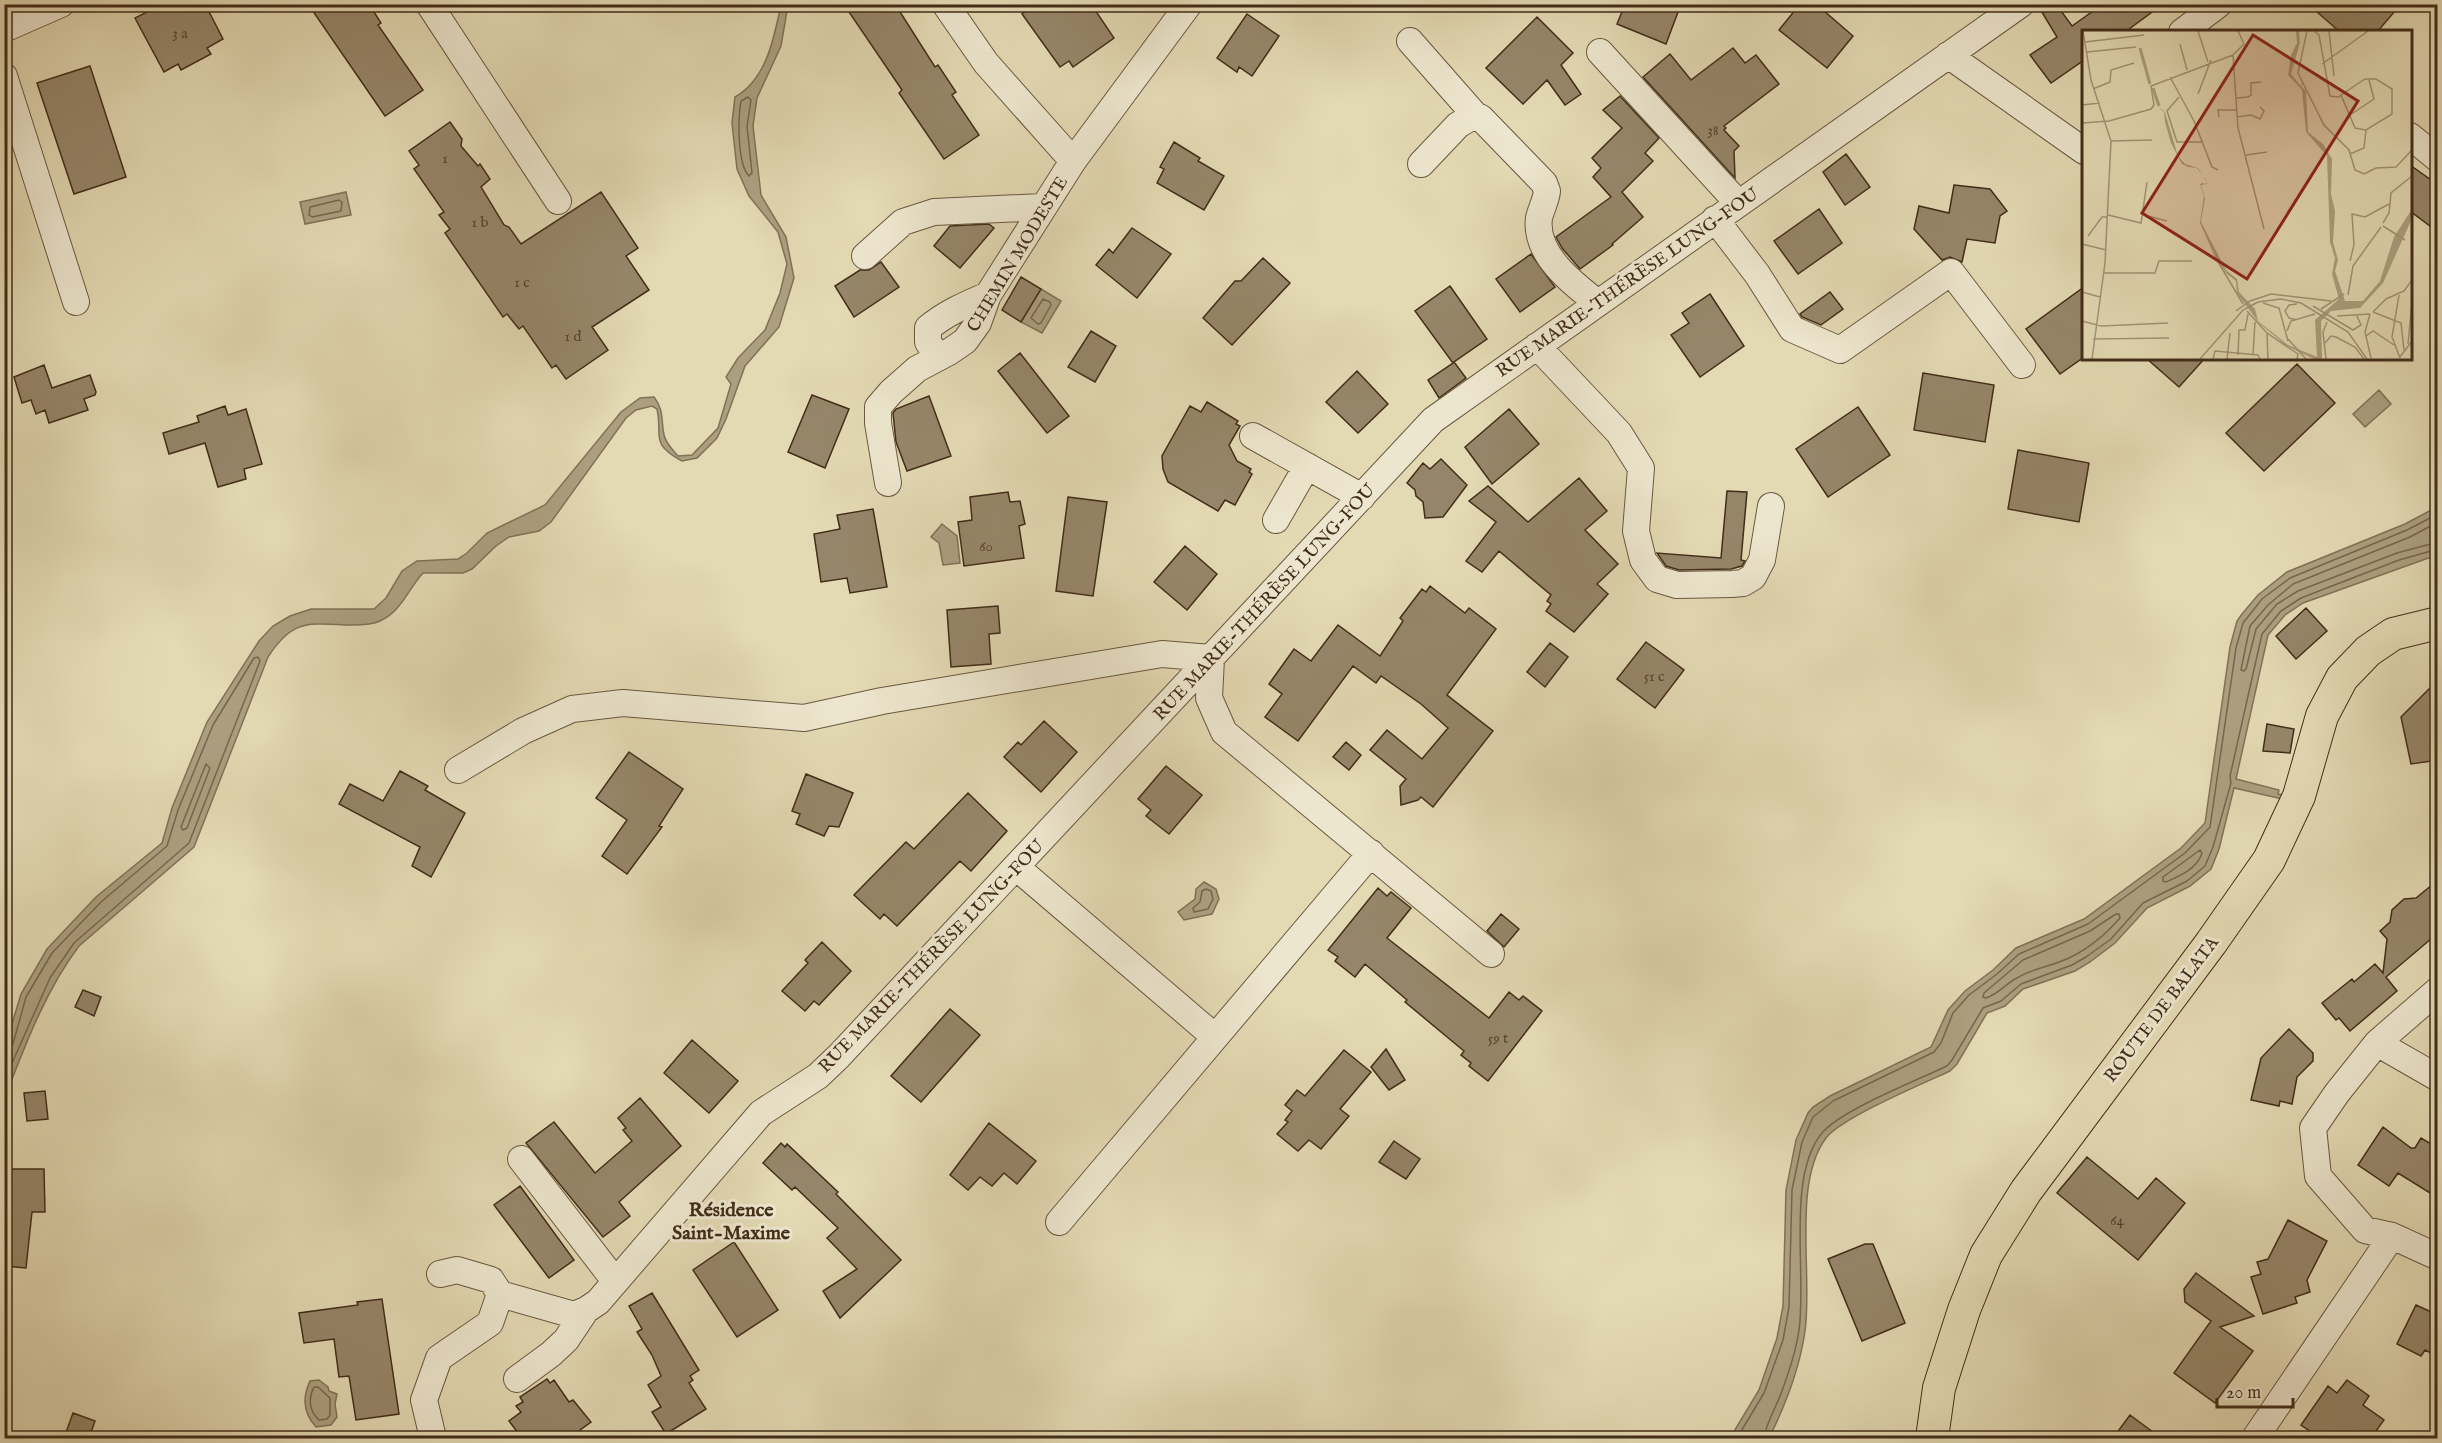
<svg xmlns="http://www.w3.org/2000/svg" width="2442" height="1443" viewBox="0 0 2442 1443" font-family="'IM FELL English',serif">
  <rect width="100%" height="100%" fill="#e3d9b3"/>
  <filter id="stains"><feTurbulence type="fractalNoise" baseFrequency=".00333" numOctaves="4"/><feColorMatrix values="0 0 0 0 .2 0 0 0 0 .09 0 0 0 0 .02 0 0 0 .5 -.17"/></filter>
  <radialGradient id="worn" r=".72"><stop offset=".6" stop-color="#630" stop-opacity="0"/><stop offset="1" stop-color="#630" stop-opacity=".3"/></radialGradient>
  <path fill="#ac9f7f" stroke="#827156" stroke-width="1.5" d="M781 5H788L781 46 757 98 753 126 761 195 786 237 794 278 779 327 745 366 726 419 717 438 697 458 682 461C649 443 663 436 657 409L652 406 636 410 626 418 551 522 539 531 509 537 496 546 472 569 463 573H423C408 589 401 612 380 621 372 625 361 625 352 625 310 624 294 617 268 657L194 847 79 946C45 991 25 1046 5 1097V1047L21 994 47 949 96 897 162 843 172 808 207 722 259 641 273 626 290 616 311 609H374L386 598 402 571 417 561 458 559 467 553 487 533 545 505 621 412 640 398 654 397C664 410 661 420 664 435 666 444 673 450 678 456L692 455 718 428 731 384 726 377 738 358 765 330 780 293 787 264 778 232 749 196 737 169 732 123 735 97C767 79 774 37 781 5Z
    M346 192 351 215 305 224 300 202Z
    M1041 289 1061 301 1042 333 1021 322Z
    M2379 390 2391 404 2365 427 2353 414Z
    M2437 507V555L2303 603 2285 615 2268 635 2236 779 2279 790 2278 794 2284 795 2282 799 2234 788 2219 849 2211 869 2190 886 2147 908 2115 943 2090 962 2075 971 2023 989 2005 1006 1987 1013 1957 1064 1950 1071C1924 1083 1841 1118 1826 1138 1792 1183 1813 1276 1805 1331 1800 1366 1785 1406 1769 1438H1730L1759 1390 1777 1338 1783 1306 1786 1190 1796 1140 1808 1113 1813 1107 1830 1096 1931 1047 1948 1010 1965 991 1993 970 2016 948 2084 919 2181 848 2205 823 2230 647 2237 621 2242 614 2258 595 2287 572 2405 524Z
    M942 524 957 536 960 563 943 565 939 543 931 537Z
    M1204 882 1216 889 1219 899 1212 914 1184 920 1178 912 1195 899 1196 889Z
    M319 1380 328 1387 329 1391 337 1394 335 1404 337 1417 331 1425 316 1427C303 1413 302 1398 310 1381Z"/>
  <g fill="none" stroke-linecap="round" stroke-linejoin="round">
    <path stroke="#77664c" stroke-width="1.5" d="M748 97 751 100 747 126 752 173 749 176C737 164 738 118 741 101Z
      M339 200 342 202 341 211 312 217 309 215 310 207Z
      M1043 299 1050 302 1051 305 1041 323 1038 324 1031 318Z
      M2438 522 2410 537 2293 584 2268 605 2250 626 2241 670 2244 671 2246 669 2256 629 2277 604 2298 591 2397 553 2438 542
      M206 764 210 768 187 828 183 830 181 827Z
      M2200 850 2202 853C2197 869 2180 876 2166 882L2163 881V877Z
      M1206 889 1211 891 1213 899 1208 909 1194 912 1193 908 1200 902 1202 891Z
      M2116 914H2119L2120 918C2106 934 2088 949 2069 958 2053 966 2033 968 2017 978 2005 984 1999 994 1986 998L1983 997 1984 993 2023 960 2090 931Z
      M4 1048 13 1044 26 997 52 953 101 902 167 846 178 810 213 725 254 658 258 657 260 661 189 843 74 943 50 978 4 1081
      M314 1387H318L330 1398V1415L327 1419 319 1420C309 1411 308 1398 314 1387Z
      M1737 1438 1764 1393 1783 1340 1789 1307 1792 1190 1802 1142 1813 1117 1833 1101 1934 1052 1941 1043 1953 1013 1969 995 1997 974 2019 954 2088 924 2185 853 2210 827 2236 648 2243 623 2262 599 2290 578 2407 530 2438 514
      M1764 1438C1766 1424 1775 1409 1780 1396 1788 1375 1796 1352 1799 1330 1807 1276 1786 1176 1822 1133 1841 1110 1918 1080 1947 1066L1952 1060 1983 1008 2001 1001 2021 984 2072 965 2086 957 2111 939 2143 903 2187 881 2205 866 2213 847 2231 783 2230 776 2262 634 2281 611 2301 598 2399 560 2438 549"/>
  </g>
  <path fill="#968669" stroke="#422d19" stroke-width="1.5" d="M155 4H205L223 39 207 48 211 54 181 70 178 64 164 72 135 18 151 10Z
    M308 4H369L381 23 378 25 423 90 385 116Z
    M860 4H895L935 67 938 65 956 92 952 95 979 135 944 159 899 93 902 90 849 12Z
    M1036 4H1091L1114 38 1073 67 1069 61 1060 67 1022 14Z
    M1625 4H1681L1666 44 1617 24Z
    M1800 4H1816L1853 36 1827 68 1779 30Z
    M2037 4H2056L2072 26 2103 4H2163L2125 32H2084V60L2051 83 2030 55 2057 37Z
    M2308 4H2401L2377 32H2340Z
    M1247 14 1279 36 1252 76 1239 67 1237 72 1217 58Z
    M1537 17 1573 53 1561 65 1581 94 1565 105 1547 80 1523 104 1486 68Z
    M1733 48 1745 63 1756 55 1779 84 1724 126 1726 128 1724 130 1739 146 1734 151 1735 178 1643 77 1670 54 1691 80Z
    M90 66 126 177 74 194 37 83Z
    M1620 96 1659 138 1645 153 1653 161 1622 192 1643 217 1612 244 1613 245 1580 269 1562 248 1556 237 1611 197 1593 177 1601 168 1592 158 1622 128 1603 110Z
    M450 122 462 139 461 146 478 166 480 164 490 179 481 187 504 225 509 227 521 244 601 192 638 248 626 256 649 290 592 327 608 350 566 379 556 365 552 368 523 326 519 329 507 314 503 317 445 233 450 229 439 215 444 212 414 169 419 165 409 151Z
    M1174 142 1200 158 1198 161 1224 176 1204 210 1157 183 1164 169 1160 167Z
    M1846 154 1870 187 1845 205 1823 172Z
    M2410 165 2438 185V232L2410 211Z
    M1954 185 1990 189 2007 211 2000 216 1995 243 1967 239 1962 262 1950 257 1942 260 1914 229 1919 206 1949 213Z
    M1819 209 1842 243 1798 274 1774 241Z
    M989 224 994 228 960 268 934 246 950 226Z
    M1132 228 1171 254 1137 298 1096 265 1109 249 1113 253Z
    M1531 254 1555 287 1520 312 1496 279Z
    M1263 258 1290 283 1232 345 1203 318 1235 281H1241Z
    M881 262 899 287 854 317 835 286 860 270H869Z
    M1021 277 1041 289 1021 322 1002 310Z
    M1450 286 1487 339 1454 362 1466 378 1439 398 1428 380 1453 363 1415 311Z
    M2084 287V357L2060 374 2026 329Z
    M1830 292 1843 309 1821 325 1802 317 1800 314Z
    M1710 294 1744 346 1700 377 1671 335 1689 323 1682 313Z
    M1091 331 1116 346 1095 382 1068 367Z
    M1020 353 1069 416 1047 433 998 371Z
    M2146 358H2205L2179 387Z
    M2297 364 2335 403 2264 471 2226 433Z
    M44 365 52 388 90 375 96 392 95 395 84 399 88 410 49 423 45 410 36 414 31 400 22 403 14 377Z
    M1357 371 1388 404 1358 433 1326 402Z
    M1923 373 1994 385 1985 442 1914 430Z
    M812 395 849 409 825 468 788 452Z
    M929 396 951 456 907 471 896 442 893 413 896 409Z
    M1207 402 1238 421 1236 424 1240 426 1229 445 1237 461 1251 469 1249 472 1252 474 1235 505 1225 500 1218 511 1168 482 1163 469 1162 456 1190 406 1201 412Z
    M225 406 228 415 246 409 262 464 244 469 246 479 218 487 205 443 169 454 163 433 199 422 197 416Z
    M1858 407 1890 455 1828 497 1796 449Z
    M1509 409 1539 444 1492 484 1465 447Z
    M2018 450 2089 463 2079 522 2008 509Z
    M1441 459 1467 485 1443 517 1425 518 1423 502 1416 496 1415 490 1407 483 1423 463 1430 469Z
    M1579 478 1607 511 1585 530 1618 564 1597 584 1608 594 1574 632 1546 611 1551 604 1547 601 1551 595 1499 551 1482 572 1466 561 1496 522 1469 501 1488 486 1528 522Z
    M1727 491 1747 492 1741 560 1745 561 1742 566 1731 569 1679 570 1666 566 1657 553 1721 558Z
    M1008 492 1010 502 1020 501 1025 524 1019 526 1024 558 964 566 958 522 972 520 970 497Z
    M1068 497 1107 502 1093 596 1056 591Z
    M873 509 887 587 850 593 847 578 821 582 814 534 840 529 837 515Z
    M1185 546 1217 574 1187 610 1154 582Z
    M1430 586 1465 613 1469 608 1496 629 1447 695 1493 731 1433 807 1421 797 1418 800 1401 805 1400 786 1406 779 1370 750 1387 730 1422 759 1448 728 1421 704 1381 676 1376 683 1353 666 1298 741 1265 717 1282 694 1269 684 1294 649 1311 661 1338 625 1380 656 1403 621 1400 618 1422 589 1426 592Z
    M998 606 1000 633 989 634 991 664 951 667 947 610Z
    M2306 608 2327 631 2296 659 2276 636Z
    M1646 642 1684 670 1655 708 1617 679Z
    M1550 643 1568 657 1545 687 1527 672Z
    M2438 680V760L2411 764 2401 717Z
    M1044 721 1077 752 1041 792 1004 757 1018 742 1021 745Z
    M2267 724 2294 729 2290 753 2263 751Z
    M1346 742 1361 755 1349 770 1333 757Z
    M629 752 683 789 659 826 662 827 627 874 602 856 627 820 596 798Z
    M1166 766 1202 795 1169 834 1146 816 1151 810 1138 799Z
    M400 771 428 786 425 790 465 813 431 877 412 866 420 847 339 804 350 784 383 801Z
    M806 774 853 793 839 827 829 826 824 836 796 824 800 814 792 811Z
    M968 793 1007 831 971 871 960 861 897 926 884 914 880 919 854 895 906 842 914 849Z
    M2438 880V933L2386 977 2397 991 2350 1031 2339 1018 2336 1020 2322 1003 2352 979 2354 982 2375 964 2383 973 2387 939 2380 931 2390 922 2392 910 2404 899 2416 898Z
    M1378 888 1387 896 1391 892 1411 908 1387 938 1489 1018 1509 992 1519 1000 1523 996 1542 1011 1488 1081 1469 1066 1471 1063 1461 1055 1464 1051 1405 1002 1407 1000 1365 964 1355 977 1335 961 1338 957 1328 950Z
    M1501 914 1519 929 1504 947 1487 931Z
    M822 942 851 971 819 1005 814 1001 805 1011 782 991 808 963 805 960Z
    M83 990 101 997 94 1016 75 1007Z
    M950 1009 980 1035 921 1102 891 1076Z
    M2289 1029 2313 1053V1061L2297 1077 2292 1104 2280 1101 2279 1106 2251 1100 2261 1058Z
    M692 1040 738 1081 709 1113 664 1073Z
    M1386 1049 1405 1080 1389 1090 1371 1067Z
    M1344 1050 1371 1072 1340 1109 1349 1116 1321 1149 1309 1140 1298 1151 1277 1134 1288 1122 1285 1120 1292 1111 1285 1105 1297 1090 1305 1096Z
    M45 1091 48 1119 27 1121 24 1093Z
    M640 1098 681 1146 619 1202 630 1216 603 1237 526 1143 554 1122 595 1173 632 1141 623 1130 626 1128 618 1118Z
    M989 1123 1036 1161 1017 1184 1004 1173 992 1186 980 1177 968 1190 950 1175Z
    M2383 1127 2411 1148H2415L2421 1138 2438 1148V1182L2430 1193 2398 1173 2389 1186 2358 1165Z
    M1394 1141 1420 1159 1406 1179 1379 1162Z
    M781 1143 785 1147 787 1144 838 1192 836 1194 901 1260 840 1318 823 1291 857 1269 827 1238 838 1228 795 1187 792 1190 763 1163Z
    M2087 1157 2138 1199 2156 1178 2185 1203 2138 1260 2057 1193Z
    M4 1169H44L45 1212H32L26 1268 4 1266Z
    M520 1186 574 1260 549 1278 494 1205Z
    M2288 1220 2327 1241 2307 1280 2310 1292 2295 1297 2297 1303 2263 1314 2251 1277 2261 1274 2257 1262 2268 1259Z
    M734 1242 778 1310 737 1337 693 1270Z
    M1865 1244H1873L1905 1323 1862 1341 1828 1259Z
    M2196 1273 2254 1316 2220 1327 2253 1351 2215 1403 2174 1373 2211 1321 2185 1302 2184 1289Z
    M652 1293 699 1370 690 1376 693 1380 689 1383 706 1409 666 1434 652 1412 661 1407 648 1385 661 1376 652 1355 637 1332 642 1329 629 1306Z
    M382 1299 399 1414 356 1420 349 1376 339 1377 334 1339 304 1343 299 1313 358 1305 357 1302Z
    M2416 1305 2438 1315V1343L2431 1353 2425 1350 2421 1356 2397 1344Z
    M547 1379 550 1383 554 1380 569 1402 573 1400 591 1422 569 1438H522L509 1421 521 1412 516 1406 523 1402 520 1397Z
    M2347 1380 2369 1396 2363 1405 2384 1420 2371 1438H2320L2301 1425 2328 1386 2337 1393Z
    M73 1413 95 1421 89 1438H64Z
    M2130 1415 2161 1438H2113Z"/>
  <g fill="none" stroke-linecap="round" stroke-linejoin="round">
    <defs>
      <path id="minor" d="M429 4 558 201
        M945 4 986 63 1073 161
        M4 29 61 4
        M2182 32 2219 4
        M1410 41 1475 115
        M1600 52 1738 203
        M1948 55 2084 151
        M4 76 76 302
        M2410 136 2438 159
        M1421 164 1458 125 1475 115 1481 118 1544 183 1547 191C1546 201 1541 209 1539 218 1534 254 1573 284 1598 303
        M1715 219 1757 274 1792 329 1840 350 1951 272 2022 365
        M865 256 903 222 934 212 1042 207
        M1537 346 1619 433 1641 468 1636 531 1643 560 1657 579 1677 585 1732 584 1743 583 1753 577 1762 560 1771 506
        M938 357 928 342V328C946 313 967 304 988 295
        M1253 436 1362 497
        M888 483 878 423V407L891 392 917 369 949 352 965 341 978 323 988 295 1073 161 1189 4
        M1276 520 1307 466
        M458 770 523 731 572 709 623 703 804 718 882 701 1162 654 1211 658 1209 698 1224 732 1491 954
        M1016 867 1215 1037
        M2438 990 2377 1043 2337 1093 2313 1128 2318 1176 2365 1230 2392 1236 2438 1257
        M2377 1043 2438 1078
        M521 1159 615 1281
        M1059 1222 1371 853
        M440 1274 457 1270 491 1280 500 1294
        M517 1379 551 1354 566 1340 586 1310
        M433 1438 424 1400 439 1358 490 1323 500 1294 574 1315 586 1310 598 1302 761 1113 818 1076 839 1056 1433 420 2021 4
        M2255 1438 2392 1236"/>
      <path id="major" d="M1932 1438 1939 1388 1964 1310 1986 1255 2026 1191 2211 943 2269 860 2299 796 2322 716 2342 678 2368 651 2393 634 2438 623"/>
    </defs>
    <use href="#minor" stroke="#6a5840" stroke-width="28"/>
    <use href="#major" stroke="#422d19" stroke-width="34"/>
    <use href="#minor" stroke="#ede6ce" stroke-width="26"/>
    <use href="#major" stroke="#e3d9b3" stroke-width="32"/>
  </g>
  <g text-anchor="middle" stroke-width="6" stroke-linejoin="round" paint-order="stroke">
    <g font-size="15" fill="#57432d">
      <text x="180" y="38">3 a</text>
      <text x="1713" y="135">38</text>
      <text x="445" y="163">1</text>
      <text x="480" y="227">1 b</text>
      <text x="522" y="287">1 c</text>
      <text x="573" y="341">1 d</text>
      <text x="986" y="551">60</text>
      <text x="1654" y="681">51 c</text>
      <text x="1498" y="1043">59 t</text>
      <text x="2117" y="1225">64</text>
    </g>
    <g font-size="18" fill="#422d19" stroke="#ede6ce">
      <text transform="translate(1017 254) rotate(-59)" y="6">CHEMIN MODESTE</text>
      <text transform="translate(1627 282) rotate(-35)" y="6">RUE MARIE-THÉRÈSE LUNG-FOU</text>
      <text transform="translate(1264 602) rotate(-47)" y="6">RUE MARIE-THÉRÈSE LUNG-FOU</text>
      <text transform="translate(931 956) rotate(-46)" y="6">RUE MARIE-THÉRÈSE LUNG-FOU</text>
      <text transform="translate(2161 1009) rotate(-53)" y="6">ROUTE DE BALATA</text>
    </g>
    <g font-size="20" font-weight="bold" fill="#422d19" stroke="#ede6ce">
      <text x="731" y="1216">Résidence<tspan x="731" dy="23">Saint-Maxime</tspan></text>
    </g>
  </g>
  <g transform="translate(2082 30)">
    <rect width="330" height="330" fill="#e3d9b3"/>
    <path d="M214 1H217L218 13 209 44 218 55 222 53 219 56 224 61 226 102 241 114 250 129 249 164 253 181 251 212 256 230 253 241 263 271H281L298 251 312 207 330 179 328 193 301 253 278 278 249 281 239 291 240 329H232L205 316 177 293 155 263 154 251 145 244 133 227 118 193 122 166 118 154 120 153 124 154V150L115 138 106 137 100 134 89 113 83 92 82 82 77 78 81 80 83 83 96 126 103 134 116 138 124 151 125 154 119 155 123 168 119 192 144 240 155 249 157 262 173 279 176 291 206 315 235 327 233 290 257 269 250 244 253 228 248 212 245 126 224 102 220 60 206 45 209 25 215 13Z" fill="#ac9f7f"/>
    <path fill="none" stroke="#ac9f7f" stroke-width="3" d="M58 18 68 54M71 58 77 76"/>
    <path fill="none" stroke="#a39475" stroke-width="1.5" d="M1 1 9 50 29 111 23 233 10 329M116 1 126 32M225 1 216 43 242 95 267 120 273 140 282 144 294 138 314 137 330 120M232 1 237 5 248 66 257 67 259 65 283 49H294L310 59V84L284 100 273 98 259 65M247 1 252 46M3 12 62 5M98 14 105 40M5 22 54 17M151 25 156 98 182 199M151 25 162 14 156 1M240 34 286 1M88 47 112 91 130 137 136 140M11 59 28 52 29 40 52 33M116 64 129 30M97 67 85 81 95 112H120M155 68 166 67 169 65V53L179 52M0 75 18 73M268 85 292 69 287 50M137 87 136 80H155M155 87 169 85 178 89 182 81 178 77M0 93 27 91 69 79 72 75 69 56 151 25M29 111 70 110M268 124 282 118 284 100M164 125 185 122M26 185 59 193 65 152M62 185 85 191M301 193 307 183 309 163 330 146M301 196 323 210M6 206 20 187H26M0 214 24 220M135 230 161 274M268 231 272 215 270 184 283 187 307 174M22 243H73L77 231H110M0 262 18 267M266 265 271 236 299 197M317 265 310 307 318 328M181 273 197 278 206 311M231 276 271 300 279 295 275 286M239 279 262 264M154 281 168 271 189 264 249 271M165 281 185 303 216 324 215 329M291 282 319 293 322 320M291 282 304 269 322 261 330 250M288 284 283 302 289 328M255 286 288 284M215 290 207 288 203 281 207 275 215 274M0 291 19 296 86 293M205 301 209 291 233 284M185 304 186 329M284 306 291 301 312 315M11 309 87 308M206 309 224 329M243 313 249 306 254 307 273 317 282 329M326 314 330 272M156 325 157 300H163L166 284M171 325 173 292M318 327 330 311M118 329 161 280 176 272 199 269 219 273 266 302 285 329M131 329 133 321 176 325 178 329M145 329 148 303M244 329 241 302 245 292"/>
    <path fill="#8f2418" fill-opacity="0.15" stroke="#8f2418" stroke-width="3" d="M171 5 276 71 165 249 60 183Z"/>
    <rect width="330" height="330" fill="none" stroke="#422d19" stroke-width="3"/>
  </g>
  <rect width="2442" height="1443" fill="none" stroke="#e3d9b3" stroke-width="24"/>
  <rect x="6" y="6" width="2430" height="1431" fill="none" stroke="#422d19" stroke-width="3"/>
  <rect x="12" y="12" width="2418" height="1419" fill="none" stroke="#422d19" stroke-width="1.5"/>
  <path d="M2217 1398v9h76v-9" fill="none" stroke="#422d19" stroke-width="3"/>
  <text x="2226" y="1398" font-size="18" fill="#422d19" stroke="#ede6ce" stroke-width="4.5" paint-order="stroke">20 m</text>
  <rect width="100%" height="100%" filter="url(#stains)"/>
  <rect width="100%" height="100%" fill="url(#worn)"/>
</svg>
